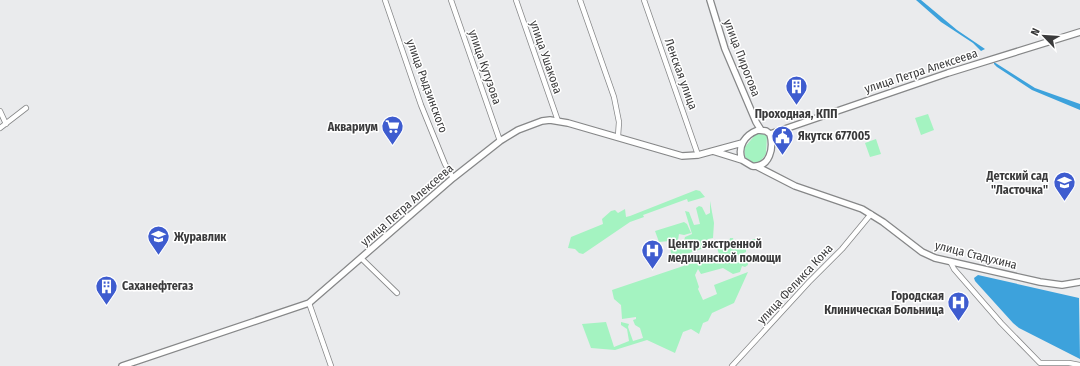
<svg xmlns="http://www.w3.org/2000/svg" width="1080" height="366" viewBox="0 0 1080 366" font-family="'Fira Sans Condensed',sans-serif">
  <rect width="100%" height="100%" fill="#eaebed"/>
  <path fill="#a4f3c1" d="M928 114 934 130 921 135 915 118Z
    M760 133 767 136 766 154 759 163H754L745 157 744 148 756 134Z
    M876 139 881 154 870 157 865 143Z
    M696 190 700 191 705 197 688 202 687 199 643 215 644 217 630 222 583 254 579 253 575 249 568 248 571 237 603 224 602 219 611 211 615 210 618 213 625 209 626 217 630 216Z
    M710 201 714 223 713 238 708 239 704 248 672 259 669 241 659 242 655 231 684 222 687 224 691 233 684 235 679 234 678 240 684 241 685 237 692 234 685 211 689 212 694 225 700 224 696 208 699 206 702 207 706 215 710 213Z
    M730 238H733L736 247 753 242 752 239H755L759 241V243L746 248V252L737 256 738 263 744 256 747 258 748 265 745 267 742 266 740 272 733 274 723 268 701 274 698 269 695 275 699 287 698 289 703 300 717 294 714 285 748 272 734 303 712 313 708 321 703 323 699 334 691 329 683 332 675 353 647 340 615 350 591 348 582 324 606 322 614 347 629 341 627 329 621 325V322L629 324 628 327 633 341 643 338 640 328 635 325 633 320 636 319V317L622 319 621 305 614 299 612 290 719 254 717 248 729 243Z"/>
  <path fill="#3da2dc" d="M916 0H921L957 30 985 49 981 51 973 43 941 22Z
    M994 62 1035 88 1080 104V110L1032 90 997 67 994 64Z
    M978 275 1079 298 1080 359 1019 328 1013 323 975 281 974 278Z"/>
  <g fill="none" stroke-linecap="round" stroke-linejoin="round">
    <defs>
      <path id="minor" d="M385 0 421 105 445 164 453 178
        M451 0 500 141
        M516 0 558 121
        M580 0 614 97 619 122 618 136
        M644 0 698 155
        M0 111 6 124
        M0 128 26 108
        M362 259 397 293
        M950 261 954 269 1001 323 1040 363H1069L1080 365
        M309 303 331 366
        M732 366 809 282 842 249 871 214"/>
      <path id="tertiary" d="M710 0 725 49 756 122 761 130
        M758 130 766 131 770 134C774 148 770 168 752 166L742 160C737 146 745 135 758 130Z
        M770 134 948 73 1080 32
        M713 151 742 160
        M758 167 795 186 862 209 883 222 922 252 935 258 1040 282 1062 285 1080 282
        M122 366 309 303 453 178 500 141 518 130 542 121 550 120 568 123 682 156 698 155 742 143"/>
    </defs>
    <use href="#minor" stroke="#868788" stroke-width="6"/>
    <use href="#tertiary" stroke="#868788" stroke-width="8"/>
    <use href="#minor" stroke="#fff" stroke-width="4.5"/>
    <use href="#tertiary" stroke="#fff" stroke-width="5.5"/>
  </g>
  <defs>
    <symbol id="building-pin" viewBox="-11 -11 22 30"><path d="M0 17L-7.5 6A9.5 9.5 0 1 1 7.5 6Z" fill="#3e5ccf" stroke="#fff"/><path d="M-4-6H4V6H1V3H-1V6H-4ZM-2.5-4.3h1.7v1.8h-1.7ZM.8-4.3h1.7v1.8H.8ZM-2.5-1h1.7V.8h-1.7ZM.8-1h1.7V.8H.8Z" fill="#fff"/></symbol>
    <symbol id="supermarket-pin" viewBox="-11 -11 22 30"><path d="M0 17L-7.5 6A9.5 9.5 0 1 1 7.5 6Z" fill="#3e5ccf" stroke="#fff"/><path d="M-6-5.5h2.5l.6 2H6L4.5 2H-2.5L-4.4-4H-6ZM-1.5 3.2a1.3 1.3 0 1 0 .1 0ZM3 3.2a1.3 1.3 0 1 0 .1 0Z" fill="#fff"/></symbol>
    <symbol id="civic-pin" viewBox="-11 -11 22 30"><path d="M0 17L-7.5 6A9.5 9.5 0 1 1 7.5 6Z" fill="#3e5ccf" stroke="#fff"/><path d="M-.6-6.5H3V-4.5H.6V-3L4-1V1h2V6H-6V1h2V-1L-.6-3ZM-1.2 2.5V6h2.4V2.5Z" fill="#fff"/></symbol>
    <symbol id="school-pin" viewBox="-11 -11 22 30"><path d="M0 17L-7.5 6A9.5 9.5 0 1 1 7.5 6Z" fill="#3e5ccf" stroke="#fff"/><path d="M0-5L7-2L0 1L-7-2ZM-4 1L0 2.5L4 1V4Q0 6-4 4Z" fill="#fff"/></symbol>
    <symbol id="hospital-pin" viewBox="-11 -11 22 30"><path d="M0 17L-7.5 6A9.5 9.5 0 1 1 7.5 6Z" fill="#3e5ccf" stroke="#fff"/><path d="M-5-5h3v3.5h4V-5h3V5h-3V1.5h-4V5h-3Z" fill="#fff"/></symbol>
  </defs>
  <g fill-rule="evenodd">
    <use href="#building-pin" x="784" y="74" width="25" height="34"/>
    <use href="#supermarket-pin" x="380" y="114" width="25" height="34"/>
    <use href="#civic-pin" x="770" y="124" width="25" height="34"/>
    <use href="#school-pin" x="1052" y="170" width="25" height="34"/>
    <use href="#school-pin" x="146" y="224" width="25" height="34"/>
    <use href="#hospital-pin" x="640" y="238" width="25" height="34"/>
    <use href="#building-pin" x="94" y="274" width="25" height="34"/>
    <use href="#hospital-pin" x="946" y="290" width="25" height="34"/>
  </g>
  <g text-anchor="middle" stroke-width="3" stroke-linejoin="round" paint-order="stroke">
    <g font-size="12" fill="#3a3a3b" stroke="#fff">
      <text transform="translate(546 57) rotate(71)" y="4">улица Ушакова</text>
      <text transform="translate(742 58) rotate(69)" y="4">улица Пирогова</text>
      <text transform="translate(485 67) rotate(71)" y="4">улица Кутузова</text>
      <text transform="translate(921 71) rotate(-18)" y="4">улица Петра Алексеева</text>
      <text transform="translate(681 74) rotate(70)" y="4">Ленская улица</text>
      <text transform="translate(427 86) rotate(70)" y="4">улица Рыдзинского</text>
      <text transform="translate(407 205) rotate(-41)" y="4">улица Петра Алексеева</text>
      <text transform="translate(976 255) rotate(14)" y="4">улица Стадухина</text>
      <text transform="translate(795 284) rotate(-47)" y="4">улица Феликса Кона</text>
    </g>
    <g font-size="12" font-weight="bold" fill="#3a3a3b" stroke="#fff" text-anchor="start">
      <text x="796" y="118" text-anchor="middle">Проходная, КПП</text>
      <text x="378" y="131" text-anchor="end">Аквариум</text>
      <text x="798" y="140">Якутск 677005</text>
      <text x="1048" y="180" text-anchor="end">Детский сад<tspan x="1048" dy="14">"Ласточка"</tspan></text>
      <text x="174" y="241">Журавлик</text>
      <text x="668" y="248">Центр экстренной<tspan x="668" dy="14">медицинской помощи</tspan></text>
      <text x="122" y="290">Саханефтегаз</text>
      <text x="944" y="300" text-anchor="end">Городская<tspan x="944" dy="14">Клиническая Больница</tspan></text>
    </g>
  </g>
  <g transform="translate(1044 36) rotate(295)" stroke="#ffffff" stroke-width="3" paint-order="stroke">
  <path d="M0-3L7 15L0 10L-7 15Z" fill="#3a3a3b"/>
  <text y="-6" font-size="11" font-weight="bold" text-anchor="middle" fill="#3a3a3b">N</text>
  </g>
</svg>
